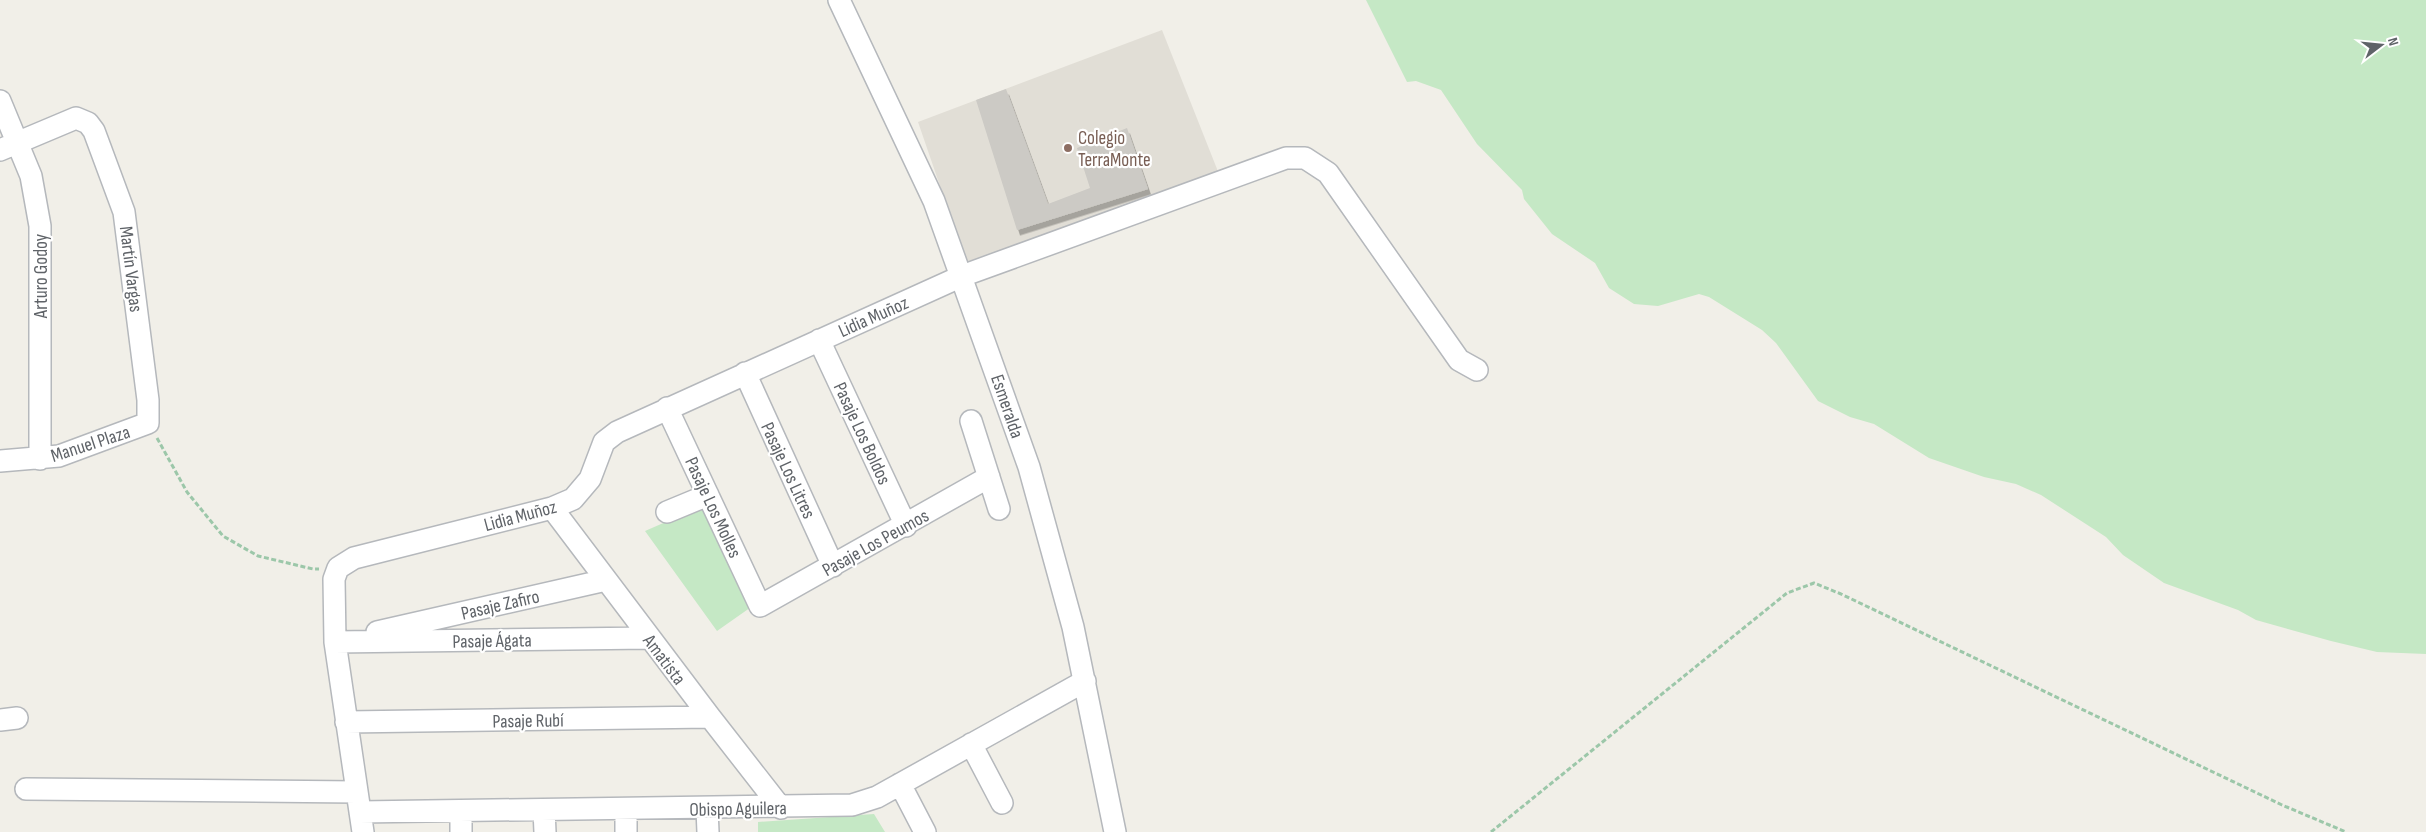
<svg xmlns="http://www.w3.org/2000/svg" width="2426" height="832" viewBox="0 0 2426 832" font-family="'Sofia Sans Condensed',sans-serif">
  <defs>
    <filter id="shadow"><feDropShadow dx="3" dy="5.5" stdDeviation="0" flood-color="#0004"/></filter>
  </defs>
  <rect width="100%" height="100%" fill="#f1efe8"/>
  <path fill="#e1ded6" d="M1162 30 1219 174 969 270 918 122Z"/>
  <path fill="#c5e8c5" d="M1366 0H2426V654L2377 652 2331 641 2256 620 2238 610 2164 583 2123 555 2106 537 2041 495 2016 484 1984 477 1929 458 1874 424 1850 417 1818 401 1776 343 1762 330 1709 297 1699 294 1658 306 1634 304 1609 288 1595 263 1552 234 1524 199 1522 190 1477 144 1441 90 1416 81 1407 82Z
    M707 504 754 605 717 631 645 531Z
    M874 814 885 832H758V822Z"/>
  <path fill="#cccac5" filter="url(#shadow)" d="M1006 89 1048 204 1090 188 1077 148 1127 128 1148 189 1017 230 976 100Z"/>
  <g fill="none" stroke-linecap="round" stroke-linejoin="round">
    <defs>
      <path id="minor" d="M839 0 934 201 1029 467 1073 627 1115 832
        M0 101 31 176 40 226V459
        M0 150 76 118 88 123 94 131 124 212 148 400V423L59 456 0 461
        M819 340 906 526
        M745 373 833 566
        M667 408 760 606 989 477
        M971 421 999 509
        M552 508 710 717 781 808
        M667 512 708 495
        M377 632 606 580
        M335 642 649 638
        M0 720 17 718
        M346 722 710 717
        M971 744 1002 803
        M900 784 925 832
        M26 789 357 792
        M626 809V832
        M707 809 708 832
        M544 810 545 832
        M461 811V832
        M360 812 852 805 877 797 1085 681
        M363 832 335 642 334 579 338 568 354 558 552 508 573 499 590 479 604 442 617 432 962 276 1286 158H1305L1328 173 1459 360 1477 370"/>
    </defs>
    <use href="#minor" stroke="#b5b8bc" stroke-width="24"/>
    <path stroke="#9cc7a9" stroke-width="3" stroke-dasharray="5 2.5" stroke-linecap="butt" d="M157 438 187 492 223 536 258 556 313 569H319
      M1491 832 1787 593 1814 583 1841 594 2282 805 2346 832"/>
    <use href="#minor" stroke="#fff" stroke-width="21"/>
  </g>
  <circle fill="#8d6e63" stroke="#fff" stroke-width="2" cx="1068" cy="148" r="5"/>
  <g text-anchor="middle" stroke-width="4.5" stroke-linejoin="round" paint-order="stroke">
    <g font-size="19" fill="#785e54" stroke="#fff" text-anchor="start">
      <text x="1078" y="144">Colegio<tspan x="1078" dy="22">TerraMonte</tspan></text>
    </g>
    <g font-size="19" fill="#5f6368" stroke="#fff">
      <text transform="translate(132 269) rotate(83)" y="7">Martín Vargas</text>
      <text transform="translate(40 276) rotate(-90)" y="7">Arturo Godoy</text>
      <text transform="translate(873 316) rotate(-24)" y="7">Lidia Muñoz</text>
      <text transform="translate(1008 406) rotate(71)" y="7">Esmeralda</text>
      <text transform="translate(863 433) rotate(65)" y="7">Pasaje Los Boldos</text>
      <text transform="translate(90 443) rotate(-18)" y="7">Manuel Plaza</text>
      <text transform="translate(789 470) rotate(65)" y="7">Pasaje Los Litres</text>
      <text transform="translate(714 507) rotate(65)" y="7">Pasaje Los Molles</text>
      <text transform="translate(520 515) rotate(-15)" y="7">Lidia Muñoz</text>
      <text transform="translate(875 542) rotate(-29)" y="7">Pasaje Los Peumos</text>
      <text transform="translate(500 604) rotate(-13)" y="7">Pasaje Zafiro</text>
      <text transform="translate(492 640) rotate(-1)" y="7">Pasaje Ágata</text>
      <text transform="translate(665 659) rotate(53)" y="7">Amatista</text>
      <text transform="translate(528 720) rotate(-1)" y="7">Pasaje Rubí</text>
      <text transform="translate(738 808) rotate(-1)" y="7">Obispo Aguilera</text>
    </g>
  </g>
  <g transform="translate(2381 45) rotate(74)" stroke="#ffffff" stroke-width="4" paint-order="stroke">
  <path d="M0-4L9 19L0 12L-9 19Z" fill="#5f6368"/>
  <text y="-8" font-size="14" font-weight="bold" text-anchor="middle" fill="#5f6368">N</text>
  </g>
</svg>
